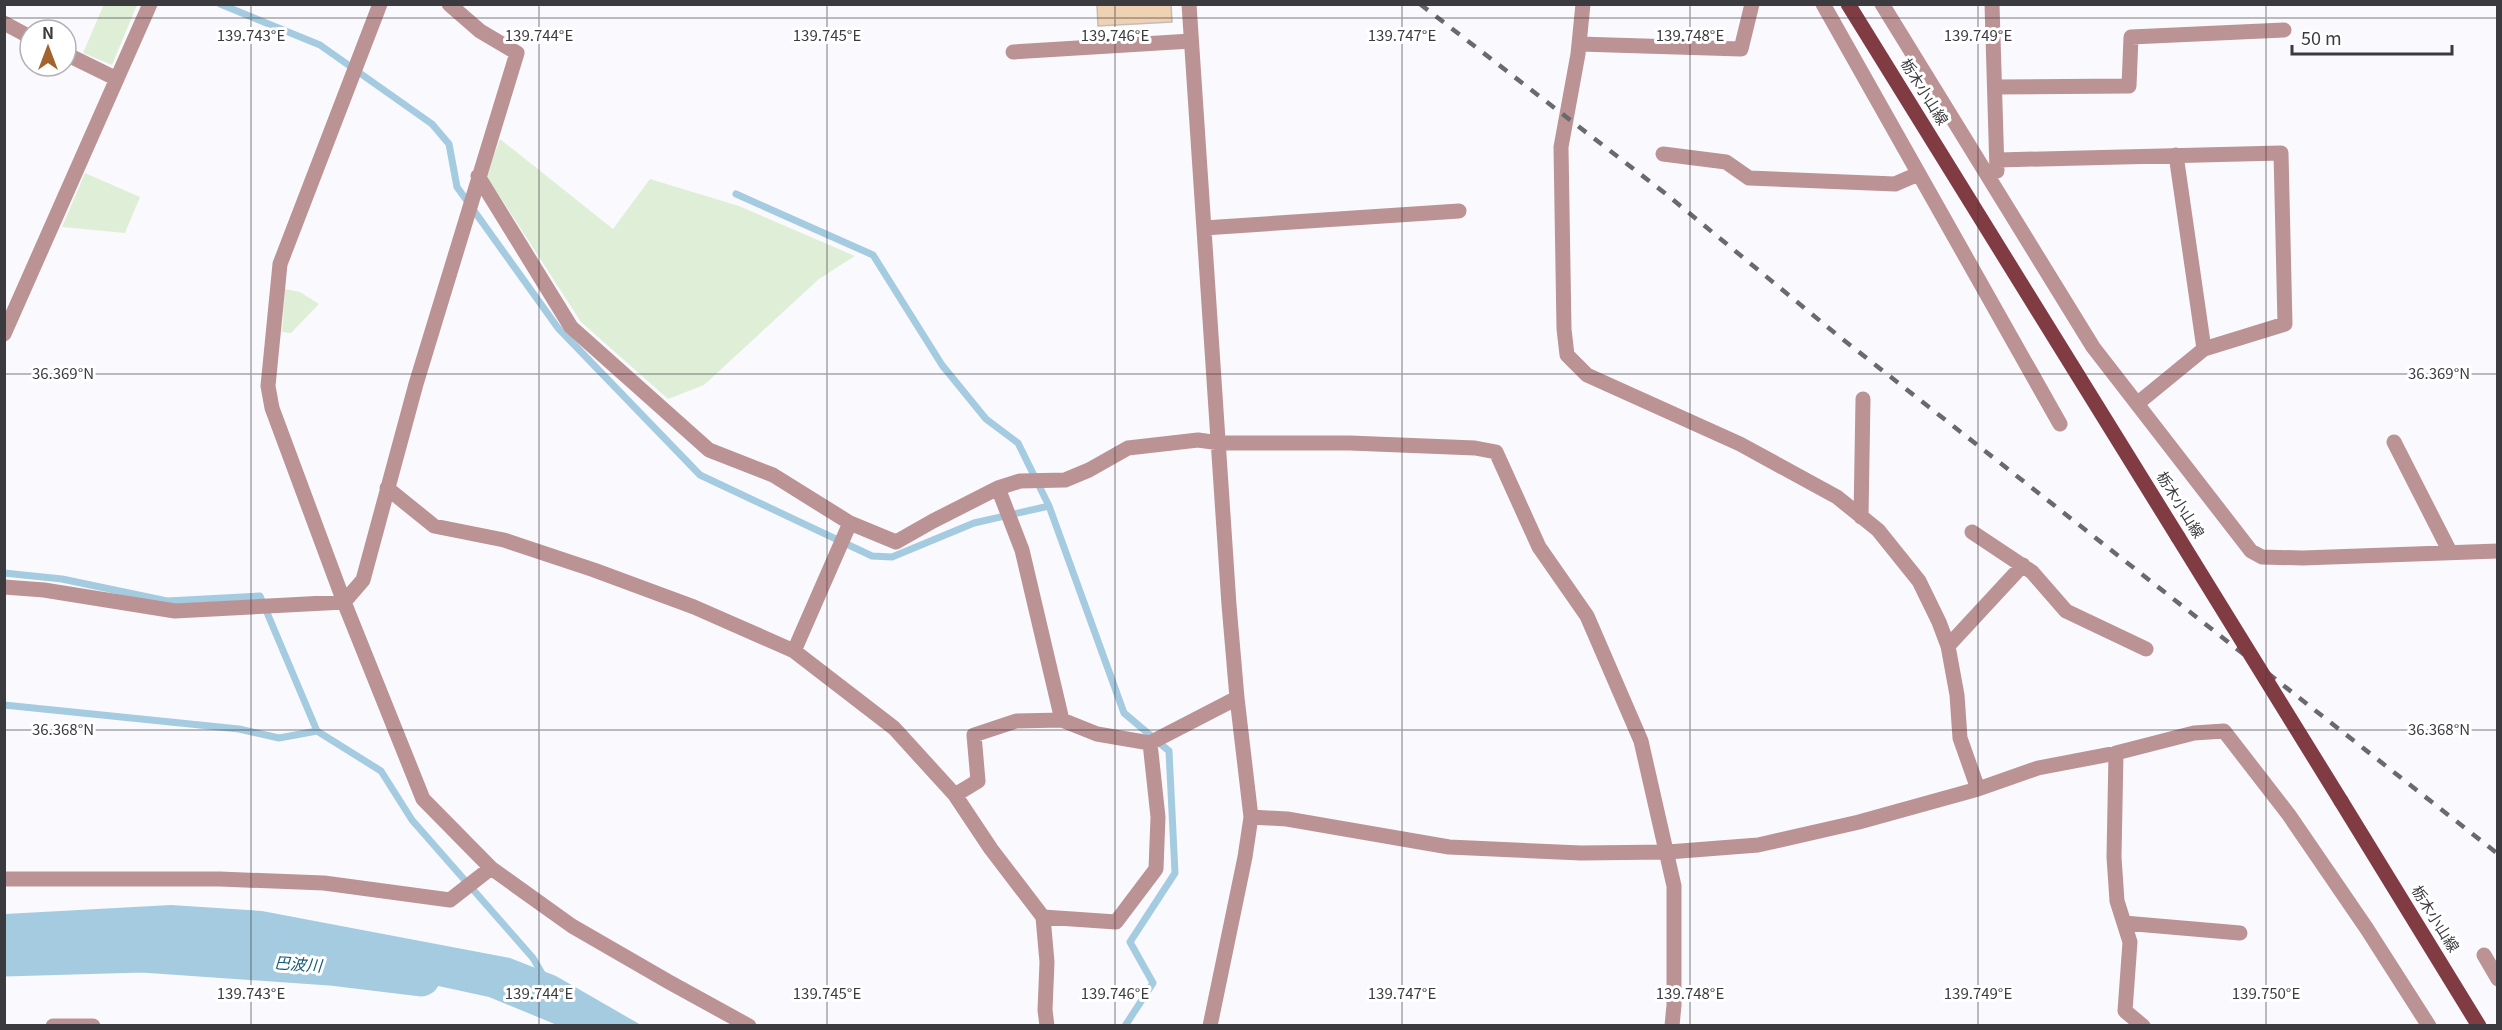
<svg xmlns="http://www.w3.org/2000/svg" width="2502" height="1030" viewBox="0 0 2502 1030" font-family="Georgia,'Noto Sans JP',serif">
  <rect width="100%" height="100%" fill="#fafafe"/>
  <path fill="#dfefd7" d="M104 4 137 5 112 65 83 53Z
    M500 139 613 229 650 179 739 206 855 256 819 279 704 385 668 399 581 322 486 175Z
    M85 173 140 197 125 233 62 227Z
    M285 289 300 292 319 304 291 333 282 332Z"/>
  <path fill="#a5cbe1" d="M171 905 262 911 510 958 556 976 641 1025H557L489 997 314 959 196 947 65 949 5 961V914Z"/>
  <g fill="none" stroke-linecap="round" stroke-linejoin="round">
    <path stroke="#a5cbe1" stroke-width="7" d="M220 4 320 45 432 124 449 144 457 187 558 328 700 475 872 556 892 557 974 523 1049 506 1124 713 1169 751 1175 873 1130 942 1153 983 1125 1026
      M736 194 873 255 942 365 986 419 1018 443 1049 506
      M4 573 62 579 167 601 260 596 317 731
      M4 705 239 729 279 738 317 731 381 771 412 820 533 958 544 977"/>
    <path stroke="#a5cbe1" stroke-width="39" d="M4 957 143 953 330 966 421 977"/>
  </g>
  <path fill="#efd1b4" stroke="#c5bcb4" stroke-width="1.5" d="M1097 4H1171L1172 22 1098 26Z"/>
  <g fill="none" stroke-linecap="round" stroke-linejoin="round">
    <path stroke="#bc9394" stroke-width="15" d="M380 4 280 264 268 386 272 408 344 602 423 799 491 868 572 926 669 982 749 1026
      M1189 4 1229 605 1237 698 1251 817 1245 857 1210 1026
      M1583 4 1578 54 1561 147 1564 329 1567 355 1587 375 1740 444 1837 497 1878 530 1919 581 1939 622 1948 646 1957 695 1960 738 1978 789
      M1823 4 2060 424
      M1882 4 2093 347 2251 551 2262 557 2303 558 2498 551
      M1992 4 1997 171
      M4 23 30 37
      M1579 44 1741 49 1752 4
      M1013 52 1191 41
      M66 54 117 79
      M1995 87 2129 86 2131 37 2284 30
      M1663 154 1726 162 1749 178 1895 184 1918 174
      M2176 155 2204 349
      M1998 160 2281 153 2285 324 2204 349 2138 403
      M478 176 571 327 709 450 773 475 850 523 896 542 933 521 998 488 1020 481 1065 480 1089 470 1128 448 1198 440 1220 443H1350L1475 448 1496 452 1539 547 1587 616 1641 741 1674 886V1005L1672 1026
      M1204 228 1459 211
      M4 334 150 4
      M2394 442 2450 552
      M387 488 434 526 504 540 594 570 694 607 794 651 894 728 955 795 991 849 1043 917 1047 962 1045 1010 1047 1026
      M998 488 1022 550 1062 720
      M1861 517 1863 399
      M1972 532 2032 572 2066 611 2146 649
      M4 587 44 590 175 611 344 602 363 580 416 384 517 53 480 31 449 4
      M1948 646 2023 565
      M794 651 850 523
      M2116 753 2114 857 2117 901 2130 942 2125 1011 2143 1026
      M955 795 978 781 974 735 1016 721 1062 720 1097 734 1150 743 1237 698
      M1251 817 1287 819 1449 847 1581 853 1668 852 1758 845 1859 822 1978 789 2038 768 2116 753 2194 733 2224 731 2289 815 2367 929 2429 1026
      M4 879H220L324 883 450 900 491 868
      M1043 917 1116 922 1156 869 1158 817 1150 743
      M2124 923 2240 933
      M2484 955 2498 979
      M53 1026H93"/>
    <path stroke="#813c43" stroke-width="15" d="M1848 4 2178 537
      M2341 801 2479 1026"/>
    <path stroke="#6a696e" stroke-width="4.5" stroke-dasharray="10 10" stroke-linecap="butt" d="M1420 4 1666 194 1836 334 2498 854"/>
    <path stroke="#813c43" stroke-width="15" d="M2178 537 2341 801"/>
  </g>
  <path fill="none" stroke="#3b3a3f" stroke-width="1.5" stroke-opacity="0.45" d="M251 4V1026M539 4V1026M827 4V1026M1115 4V1026M1402 4V1026M1690 4V1026M1978 4V1026M2266 4V1026M4 18H2498M4 374H2498M4 730H2498"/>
  <g text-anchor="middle" stroke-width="6" stroke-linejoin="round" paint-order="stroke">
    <g font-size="15" fill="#3b3a3f" stroke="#fff">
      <text transform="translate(1924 92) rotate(58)" y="5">栃木小山線</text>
      <text transform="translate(2180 505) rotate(58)" y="5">栃木小山線</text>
      <text transform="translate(2435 919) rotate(58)" y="5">栃木小山線</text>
    </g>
    <g font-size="16" font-style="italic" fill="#165978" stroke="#fff">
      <text transform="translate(298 964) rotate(4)" y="6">巴波川</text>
    </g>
  </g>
  <g font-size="15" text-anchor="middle" fill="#3b3a3f" stroke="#fff" stroke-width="6" stroke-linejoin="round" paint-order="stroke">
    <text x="251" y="41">139.743°E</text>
    <text x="539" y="41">139.744°E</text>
    <text x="827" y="41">139.745°E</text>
    <text x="1115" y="41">139.746°E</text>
    <text x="1402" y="41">139.747°E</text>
    <text x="1690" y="41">139.748°E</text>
    <text x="1978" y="41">139.749°E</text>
    <text x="63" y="379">36.369°N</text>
    <text x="2439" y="379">36.369°N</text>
    <text x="63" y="735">36.368°N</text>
    <text x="2439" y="735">36.368°N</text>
    <text x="251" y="999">139.743°E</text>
    <text x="539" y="999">139.744°E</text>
    <text x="827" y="999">139.745°E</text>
    <text x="1115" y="999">139.746°E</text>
    <text x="1402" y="999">139.747°E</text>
    <text x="1690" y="999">139.748°E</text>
    <text x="1978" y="999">139.749°E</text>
    <text x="2266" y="999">139.750°E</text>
  </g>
  <rect width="2502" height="1030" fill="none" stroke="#3b3a3f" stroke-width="12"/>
  <g transform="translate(48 48)"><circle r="28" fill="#ffffff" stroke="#b1b0b2" stroke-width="1.5"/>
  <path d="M0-4.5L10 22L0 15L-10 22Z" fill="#a3632d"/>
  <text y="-9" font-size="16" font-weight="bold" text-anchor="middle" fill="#3b3a3f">N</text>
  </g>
  <path d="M2292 45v9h160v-9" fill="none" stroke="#3b3a3f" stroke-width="3"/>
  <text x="2301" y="45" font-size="18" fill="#3b3a3f" stroke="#ffffff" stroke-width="4.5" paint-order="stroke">50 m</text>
</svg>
